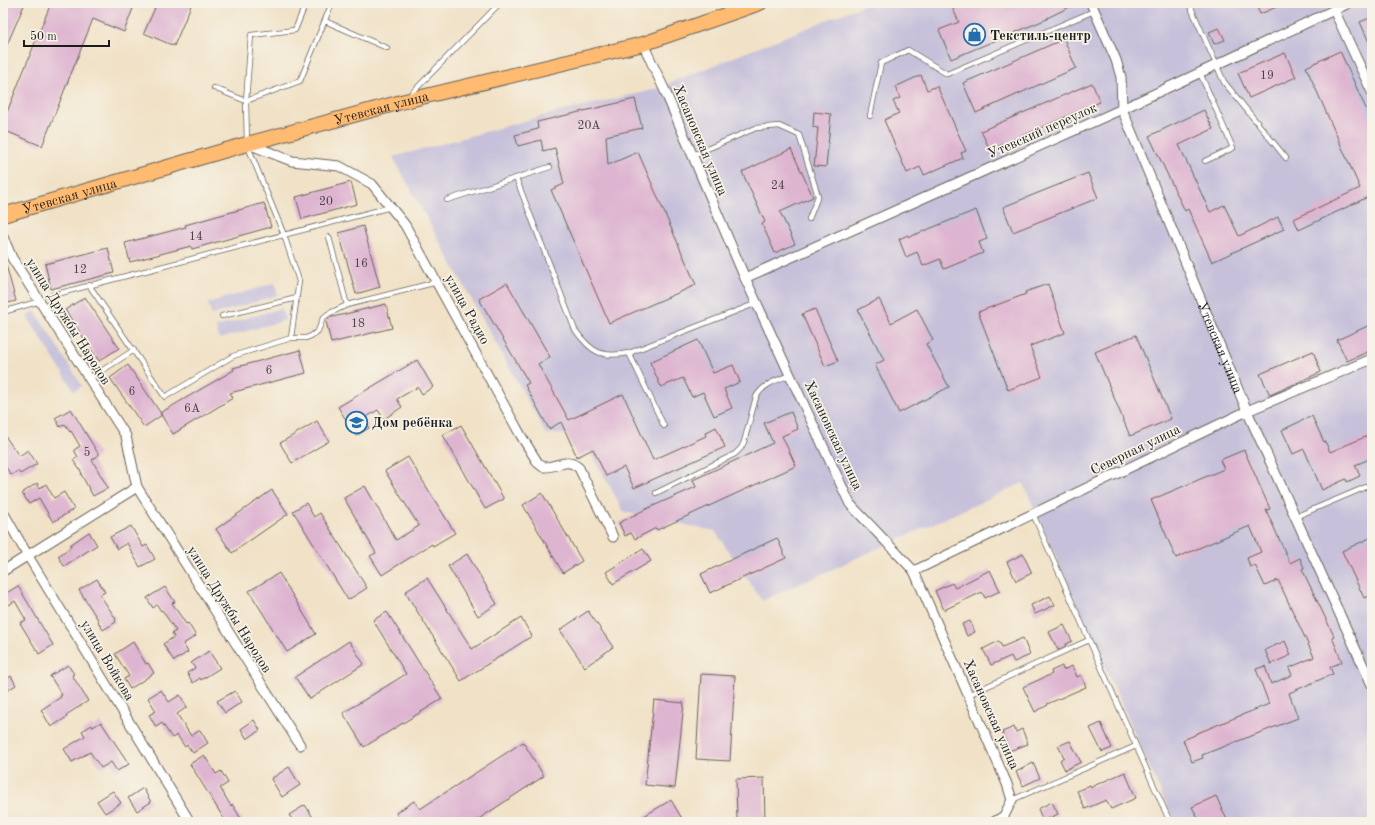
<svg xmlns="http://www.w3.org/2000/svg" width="1375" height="825" viewBox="0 0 1375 825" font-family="'Old Standard TT',serif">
  <rect width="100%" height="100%" fill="#f7f3e8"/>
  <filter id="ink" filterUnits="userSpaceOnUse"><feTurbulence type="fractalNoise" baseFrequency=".025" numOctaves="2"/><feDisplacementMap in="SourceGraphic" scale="8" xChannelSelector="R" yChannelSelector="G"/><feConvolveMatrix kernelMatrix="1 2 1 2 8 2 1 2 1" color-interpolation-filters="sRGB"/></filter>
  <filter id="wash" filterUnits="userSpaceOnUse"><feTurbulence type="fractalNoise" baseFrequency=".012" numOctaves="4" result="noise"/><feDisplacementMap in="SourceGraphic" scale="16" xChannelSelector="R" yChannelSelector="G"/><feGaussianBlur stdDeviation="0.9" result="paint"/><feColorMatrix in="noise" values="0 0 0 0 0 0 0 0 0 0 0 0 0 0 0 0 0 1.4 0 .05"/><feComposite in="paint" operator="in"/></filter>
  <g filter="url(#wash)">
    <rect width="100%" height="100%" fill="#f1e2c7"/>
    <path fill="#c6c0da" d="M869 3H1372V822H1174L1023 483 762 601 715 531 624 512 581 435 546 434 393 157 550 114 652 90Z
      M275 283 278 295 212 315 208 303Z
      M282 308 285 320 219 339 216 327Z
      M35 311 82 386 74 391 27 316Z"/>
    <g id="blocks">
      <path fill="#deb5d1" d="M3 3H25L3 54Z
        M51 3H135L124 32 93 19 42 146 3 130V122Z
        M157 3H192L174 46 144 33Z
        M950 3H1078L1047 18V19L951 59 939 30 959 22Z
        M1255 3H1286L1260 14Z
        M1372 17V49L1360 22Z
        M1219 28 1225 40 1214 44 1209 32Z
        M1064 39 1076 68 976 113 963 83Z
        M1340 51 1372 122V174L1367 177 1372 189V195L1299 230 1294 219 1360 188 1306 67Z
        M1285 53 1296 77 1249 98 1238 73Z
        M921 75 927 90 937 86 966 151 961 153 963 158 924 175 920 167 907 173 884 120 899 113 893 101 900 98 895 87Z
        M1092 83 1100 102 990 150 981 131Z
        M635 99 642 128 606 136 608 165 638 152 696 285 609 323 551 190 564 184 555 148 543 151 541 140 518 146 515 135 538 129 537 122Z
        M1204 110 1213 129 1179 145 1210 212 1224 205 1239 236 1278 217 1284 229 1212 262 1188 209 1185 211 1149 136Z
        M814 112 831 114 826 167 814 166 818 128 813 127Z
        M791 149 813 197 780 212 795 244 775 253 762 224 765 222 742 172Z
        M1088 173 1098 198 1013 232 1003 207Z
        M351 182 357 204 302 219 296 197Z
        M264 203 271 227 192 249 191 246 130 262 125 243 186 227 185 225Z
        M976 210 987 239 979 242 983 253 944 269 940 259 923 266 917 252 906 257 899 239 908 235 909 237Z
        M363 226 380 287 356 294 339 233Z
        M108 248 114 273 51 289 45 264Z
        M3 265H6L16 301 3 304Z
        M507 283 550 357 538 364 569 420 623 394 653 460 706 436 705 433 716 427 725 447 634 488 624 467 606 476 593 449 577 457 561 422 549 429 525 385 529 383 479 299Z
        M1048 284 1065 333 1030 346 1042 377 1008 390 978 312 1026 294 1025 292Z
        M85 297 119 348 99 361 65 310Z
        M879 299 891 323 917 309 933 340 926 344 949 387 899 413 875 365 884 360 858 310Z
        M386 304 392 328 331 343 326 321 329 318Z
        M815 309 838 361 825 366 802 314Z
        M1372 324V350L1347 361 1337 340Z
        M1136 335 1171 419 1130 436 1095 352Z
        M698 340 713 373 733 365 740 382 724 389 732 408 714 416 703 392 692 397 683 378 661 387 650 362Z
        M300 350 306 373 230 393 233 398 173 434 160 413 234 370 233 368Z
        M1313 351 1321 372 1270 395 1260 374Z
        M417 360 433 387 422 394 418 387 397 399 402 407 384 419 378 410 363 419 369 428 356 436 338 407Z
        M128 365 162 415 144 427 110 378Z
        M71 409 99 455 92 460 108 488 93 496 81 474 82 473 73 460 78 457 74 450 80 446 71 431 70 432 65 424 60 427 55 418Z
        M791 412 798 429 782 436 796 466 657 530 656 528 635 539 631 533 625 536 619 523 644 510 696 487 693 480 773 443 764 423Z
        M1312 416 1324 442 1325 441 1330 452 1372 434V458L1355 465 1360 476 1347 482 1346 479 1322 490 1304 449 1293 454 1282 430Z
        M317 421 329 441 292 463 280 443Z
        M461 425 504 499 485 509 443 435Z
        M3 433 19 456 28 450 37 464 20 474 18 471 11 475 5 466H3Z
        M1244 450 1270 509 1266 510 1290 563 1300 558 1304 568 1302 569 1334 636 1332 637 1342 662 1330 667 1333 674 1289 693 1298 718 1202 755 1203 758 1192 762 1183 740 1195 735V734L1269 704 1256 669 1265 666 1271 684 1292 675 1289 668 1314 657 1278 580 1265 586 1255 565 1250 567 1247 558 1261 552 1250 526 1176 558 1151 500 1224 469 1220 460Z
        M408 457 455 533 433 546 432 544 382 575 370 556 376 553 344 498 365 486 396 540 419 526 385 471Z
        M37 483 40 488 46 484 54 498 64 492 74 509 53 522 39 498 29 504 22 493Z
        M272 490 288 514 232 553 216 529Z
        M542 493 582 561 563 573 523 505Z
        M306 503 314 517 320 513 367 588 348 600 293 511Z
        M131 526 143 547 147 545 155 559 140 567 127 543 117 549 110 537Z
        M89 532 97 545 64 566 58 556 71 547 70 545Z
        M1372 537V595L1364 598 1342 551Z
        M777 538 786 558 710 593 701 574Z
        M643 549 651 561 613 584 606 572Z
        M467 554 497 604 478 616 448 566Z
        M1023 554 1032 573 1016 581 1007 562Z
        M990 570 1000 591 985 598 982 592 944 610 935 591 952 583 955 588Z
        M279 573 316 634 287 652 249 591Z
        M427 578 472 649 521 618 532 636 461 681 405 592Z
        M97 579 105 592 100 595 116 619 115 620 116 622 103 630 98 622 99 621 79 590Z
        M18 586 53 645 39 654 20 623 26 620 15 601 9 605 3 595Z
        M165 587 175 602 172 603 186 624 188 623 196 636 183 644 188 652 174 661 163 644 174 637 172 633 176 631 162 610 161 611 157 605 153 608 147 598Z
        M1050 596 1055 605 1035 614 1031 605Z
        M588 611 613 647 585 667 560 630Z
        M387 612 442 699 364 747 343 713 406 674 373 620Z
        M970 621 975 632 967 636 962 624Z
        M1064 625 1072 641 1065 645 1066 646 1058 650 1049 632Z
        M1023 638 1030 655 1014 662 1011 656 991 665 983 649 999 641 1002 647Z
        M349 641 364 664 310 699 295 677Z
        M1285 641 1291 655 1271 664 1265 650Z
        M133 642 146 664 148 663 154 673 130 689 124 679 129 676 115 654Z
        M209 651 220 668 201 680 200 678 193 683 187 673 195 668 191 663Z
        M68 665 74 674 72 675 88 701 66 715 67 717 51 727 41 710 61 697 60 696 62 695 50 676Z
        M1062 666 1063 670 1072 666 1077 677 1081 675 1086 687 1047 704 1048 705 1035 712 1023 687 1052 674 1051 671Z
        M701 674 735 676 730 761 696 759Z
        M11 676 16 685 3 693V682Z
        M161 690 169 702 180 695 187 707 177 714 191 736 200 730 208 743 193 753 187 745 185 747 177 735 172 738 162 723 156 727 149 715 156 711 148 698Z
        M235 691 242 702 225 713 217 701Z
        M654 700 684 703 675 788 645 785Z
        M254 720 260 730 247 739 241 729Z
        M101 722 129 764 117 771 111 762 101 768 90 752 72 762 64 749 85 736 82 731 92 725 93 727Z
        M1101 723 1112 748 1102 752 1090 728Z
        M1014 727 1016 732 1022 729 1028 744 1009 751 1002 732Z
        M1070 741 1081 762 1065 770 1060 760 1064 757 1058 746Z
        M523 742 544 776 474 822H402L396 813 414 801 420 809Z
        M204 755 216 774 221 771 228 783 220 788 231 806 232 804 243 822H226L190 764Z
        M1033 763 1040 778 1023 786 1016 772Z
        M289 767 300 785 282 797 271 779Z
        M1125 772 1136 798 1111 809 1106 800 1085 809 1077 791 1090 785 1091 787Z
        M764 778 765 822H737L736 779Z
        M143 788 151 802 137 811 128 798Z
        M113 791 121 803 105 813 97 801Z
        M1216 796 1228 822H1200L1192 807Z
        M671 800 684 822H634Z
        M1052 802 1058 814 1043 821 1038 809Z
        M305 805 316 822H294L289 815Z"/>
    </g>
  </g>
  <g filter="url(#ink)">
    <use href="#blocks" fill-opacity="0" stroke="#676158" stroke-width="1"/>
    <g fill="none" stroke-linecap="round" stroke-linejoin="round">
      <defs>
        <path id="lane" d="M306 3 295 30 251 35 246 101 300 81 332 3
          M1189 3 1224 82 1286 158
          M325 21 387 48
          M1200 73 1233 148 1205 161
          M214 88 246 101 247 144 284 235 299 281 291 338
          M409 96 500 3
          M870 116 881 63 908 50 947 74 1094 11
          M693 155 756 128 779 126 799 135 818 196 809 219
          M516 178 575 330C592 353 601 358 629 353L757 303
          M447 200 550 167
          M329 237 347 305 437 282
          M89 285 165 397 233 356 291 338H306L311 336 318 331 323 318 328 314 347 305
          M53 295 391 207
          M3 312 40 301
          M222 316 297 298
          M629 353 664 426
          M89 379 134 350
          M656 493 735 454 741 448 744 442 756 397C763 384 777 380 790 375
          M1033 514 1170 822
          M1295 517 1366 487
          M968 695 1089 640
          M1012 800 1136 746"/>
        <g id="street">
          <path id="s1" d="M1091 3 1116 60 1121 77 1122 109 1247 411 1372 685"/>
          <path d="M1334 10 1372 92"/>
          <path d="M643 44 665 91 745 278 850 504 914 571 1007 784 1012 800 1004 816V822"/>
          <path d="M248 144 292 161 339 166 372 184 405 225 520 434 538 463 543 467C558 468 566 456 579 468L613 537"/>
          <path d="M3 237 12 258 126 436 137 487 3 571"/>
          <path d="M745 278 1122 109 1349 3"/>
          <path d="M137 487 300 745"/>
          <path d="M3 512 28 556 190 822"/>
          <path d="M914 571 1247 411 1372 359"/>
          <path d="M994 822 1004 816"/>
        </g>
        <g id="primary">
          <path id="s2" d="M3 215 247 144 405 101 643 44 760 3"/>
        </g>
      </defs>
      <use href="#lane" stroke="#676158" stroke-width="6"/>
      <use href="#street" stroke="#676158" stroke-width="11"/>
      <use href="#primary" stroke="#676158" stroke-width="16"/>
      <use href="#lane" stroke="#fff" stroke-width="4.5"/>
      <use href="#street" stroke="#fff" stroke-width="9"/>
      <use href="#primary" stroke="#ffbb71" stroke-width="14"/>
    </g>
  </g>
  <defs>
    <symbol id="shop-ring" viewBox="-11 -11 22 22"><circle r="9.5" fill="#f7f3e8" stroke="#1f6fb2" stroke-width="1.5"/><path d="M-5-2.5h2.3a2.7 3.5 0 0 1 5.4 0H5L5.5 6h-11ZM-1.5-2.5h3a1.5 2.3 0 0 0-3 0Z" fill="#1f6fb2"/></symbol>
    <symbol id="school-ring" viewBox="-11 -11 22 22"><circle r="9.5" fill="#f7f3e8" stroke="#1f6fb2" stroke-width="1.5"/><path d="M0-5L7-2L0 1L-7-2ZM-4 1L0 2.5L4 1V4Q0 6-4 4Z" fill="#1f6fb2"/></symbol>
  </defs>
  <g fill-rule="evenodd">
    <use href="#shop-ring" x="962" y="22" width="25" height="25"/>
    <use href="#school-ring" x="344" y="410" width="25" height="25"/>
  </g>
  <g text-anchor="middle" stroke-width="3.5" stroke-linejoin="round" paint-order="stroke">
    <g font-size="12" fill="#4c4249">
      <text x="1267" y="79">19</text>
      <text x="589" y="129">20А</text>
      <text x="778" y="189">24</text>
      <text x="326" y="205">20</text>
      <text x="196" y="240">14</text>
      <text x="361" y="267">16</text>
      <text x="80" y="273">12</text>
      <text x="358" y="327">18</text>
      <text x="269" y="374">6</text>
      <text x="132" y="395">6</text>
      <text x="192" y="412">6А</text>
      <text x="87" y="456">5</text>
    </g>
    <g font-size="14" font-weight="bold" fill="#1c1c1c" stroke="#f7f3e8" text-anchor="start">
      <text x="990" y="40">Текстиль-центр</text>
      <text x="372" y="427">Дом ребёнка</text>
    </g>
    <g font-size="14" fill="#1c1c1c" stroke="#f7f3e8">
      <text dy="5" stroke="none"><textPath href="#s2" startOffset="393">Утевская улица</textPath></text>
      <text transform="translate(1042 130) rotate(-24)" y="5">Утевский переулок</text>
      <text transform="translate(701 140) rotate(67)" y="5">Хасановская улица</text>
      <text dy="5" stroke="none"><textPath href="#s2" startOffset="69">Утевская улица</textPath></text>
      <text transform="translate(468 309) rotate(61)" y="5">улица Радио</text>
      <text transform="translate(69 321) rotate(58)" y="5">улица Дружбы Народов</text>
      <text dy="5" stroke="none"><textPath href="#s1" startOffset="370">Утевская улица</textPath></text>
      <text transform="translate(834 435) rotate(65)" y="5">Хасановская улица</text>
      <text transform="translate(1135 449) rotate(-26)" y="5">Северная улица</text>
      <text transform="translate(230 609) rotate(58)" y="5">улица Дружбы Народов</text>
      <text transform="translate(108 660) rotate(59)" y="5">улица Войкова</text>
      <text transform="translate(992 714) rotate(66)" y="5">Хасановская улица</text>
    </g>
  </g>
  <rect width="1375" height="825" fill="none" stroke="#f7f3e8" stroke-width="16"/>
  <path d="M24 40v6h85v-6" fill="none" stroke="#1c1c1c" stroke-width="2"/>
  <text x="30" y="40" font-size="12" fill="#1c1c1c" stroke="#f7f3e8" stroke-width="3" paint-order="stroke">50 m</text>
</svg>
